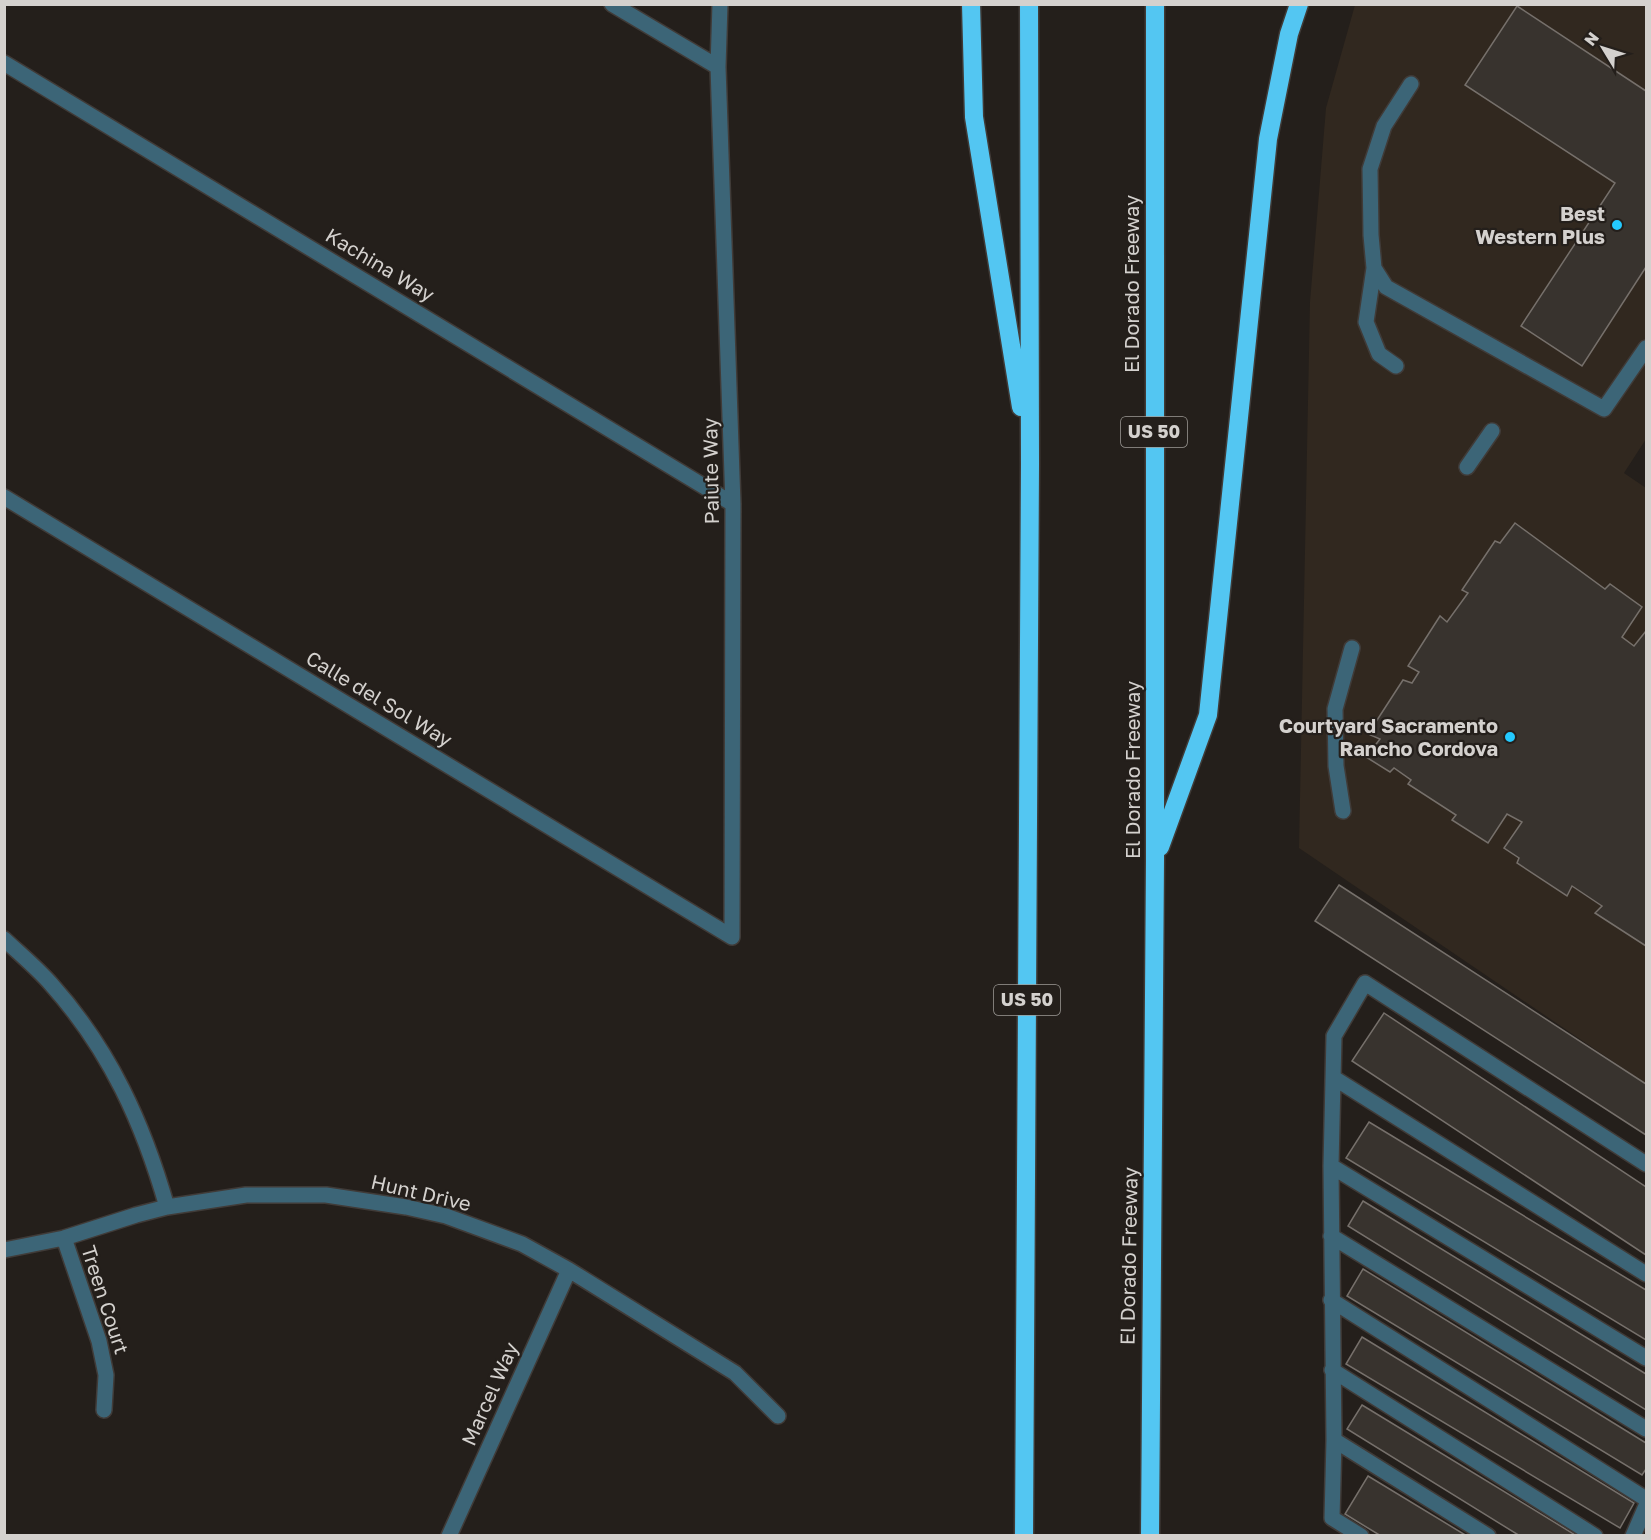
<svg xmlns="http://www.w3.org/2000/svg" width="1651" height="1540" viewBox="0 0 1651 1540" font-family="'Golos Text',sans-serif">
  <rect width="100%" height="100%" fill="#241f1b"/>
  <path fill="#31281f" d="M1355 5H1646V439L1624 473 1646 488V1084L1299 848 1310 302 1326 108Z"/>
  <path fill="#38332e" stroke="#76706b" stroke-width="1.5" d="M1517 6 1646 91V267L1582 366 1521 326 1615 183 1465 85Z
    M1515 523 1605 589 1610 584 1642 607 1622 637 1634 646 1646 631V946L1595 913 1602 906 1572 886 1567 896 1517 863 1519 858 1504 848 1522 822 1507 814 1488 843 1452 820 1456 815 1408 784 1411 780 1394 768 1390 772 1366 757 1380 739 1368 734 1403 680 1412 683 1419 672 1408 666 1440 616 1447 622 1468 593 1462 590 1495 541 1500 543Z
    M1339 885 1646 1084V1135L1315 921Z
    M1384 1013 1646 1187V1255L1352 1061Z
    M1369 1122 1646 1290V1340L1346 1158Z
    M1363 1201 1646 1374V1410L1348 1226Z
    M1363 1269 1646 1443V1469L1642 1475 1347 1296Z
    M1362 1337 1634 1503 1620 1528 1346 1364Z
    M1362 1405 1577 1536H1520L1347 1429Z
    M1368 1476 1467 1536H1381L1345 1514Z"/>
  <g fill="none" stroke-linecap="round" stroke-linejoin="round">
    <defs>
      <path id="minor" d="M612 4 718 67
        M720 4 718 67 733 504 732 937
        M4 63 733 504
        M1411 84 1384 126 1370 169 1371 235 1374 268 1386 287 1604 409 1646 348
        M1374 268 1366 322 1379 354 1396 366
        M1467 467 1492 431
        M4 497 732 937
        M1343 811 1336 766 1335 709 1352 648
        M4 939C20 954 37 968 51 984 110 1050 143 1123 167 1207
        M1334 1078 1646 1274
        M1331 1166 1646 1358
        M1331 1236 1646 1429
        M64 1238 99 1341 106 1375 104 1410
        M4 1250 64 1238 136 1215 167 1207 246 1195H326L406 1207 446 1216 522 1244 569 1270 735 1373 778 1416
        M1331 1300 1646 1499
        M1332 1370 1595 1536
        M1334 1440 1488 1536
        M449 1536 569 1270
        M1361 1536 1332 1518 1334 1440 1331 1166 1334 1036 1365 983 1646 1164
        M1633 1536 1646 1506"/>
      <path id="highway" d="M971 4 974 117 1021 407
        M1160 847 1208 715 1268 139 1289 34 1299 4
        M1024 1536 1030 464 1029 4
        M1150 1536 1155 860V4"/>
    </defs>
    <use href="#minor" stroke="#403b38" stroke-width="18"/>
    <use href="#highway" stroke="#403b38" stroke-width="21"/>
    <use href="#minor" stroke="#3c6577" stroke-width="15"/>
    <use href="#highway" stroke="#53c6f2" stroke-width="18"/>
  </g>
  <g fill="#24c9fe" stroke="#241f1b" stroke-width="2">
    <circle cx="1617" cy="225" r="6"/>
    <circle cx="1510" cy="737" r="6"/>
  </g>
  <g text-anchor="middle" stroke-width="4.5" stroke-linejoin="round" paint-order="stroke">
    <g fill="#241f1b" stroke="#9f9c98" stroke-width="1.5">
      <rect x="1121" y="417" width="66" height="30" rx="4.5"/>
      <rect x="994" y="985" width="66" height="30" rx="4.5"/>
    </g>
    <g font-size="18" font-weight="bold" fill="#d4d1ce">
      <text x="1154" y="438">US 50</text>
      <text x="1027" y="1006">US 50</text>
    </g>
    <g font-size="20" font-weight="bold" fill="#d4d1ce" stroke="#241f1b" text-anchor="end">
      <text x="1605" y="221">Best<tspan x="1605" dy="23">Western Plus</tspan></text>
      <text x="1498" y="733">Courtyard Sacramento<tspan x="1498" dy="23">Rancho Cordova</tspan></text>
    </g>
    <g font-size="20" fill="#d4d1ce" stroke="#241f1b">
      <text transform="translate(380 265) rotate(31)" y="7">Kachina Way</text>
      <text transform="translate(1132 284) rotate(-90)" y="7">El Dorado Freeway</text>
      <text transform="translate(711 471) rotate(-91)" y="7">Paiute Way</text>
      <text transform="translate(379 699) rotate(31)" y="7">Calle del Sol Way</text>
      <text transform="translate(1133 770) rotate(-90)" y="7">El Dorado Freeway</text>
      <text transform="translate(421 1193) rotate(13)" y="7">Hunt Drive</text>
      <text transform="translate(1129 1256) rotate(-89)" y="7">El Dorado Freeway</text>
      <text transform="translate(105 1300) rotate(72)" y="7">Treen Court</text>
      <text transform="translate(490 1394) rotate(-66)" y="7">Marcel Way</text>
    </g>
  </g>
  <rect width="1651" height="1540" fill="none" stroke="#d4d1ce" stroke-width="12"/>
  <g transform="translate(1603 48) rotate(308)" stroke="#241f1b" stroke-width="4.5" paint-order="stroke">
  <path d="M0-4.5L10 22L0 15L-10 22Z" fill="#d4d1ce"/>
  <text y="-9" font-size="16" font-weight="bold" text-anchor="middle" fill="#d4d1ce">N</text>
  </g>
</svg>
